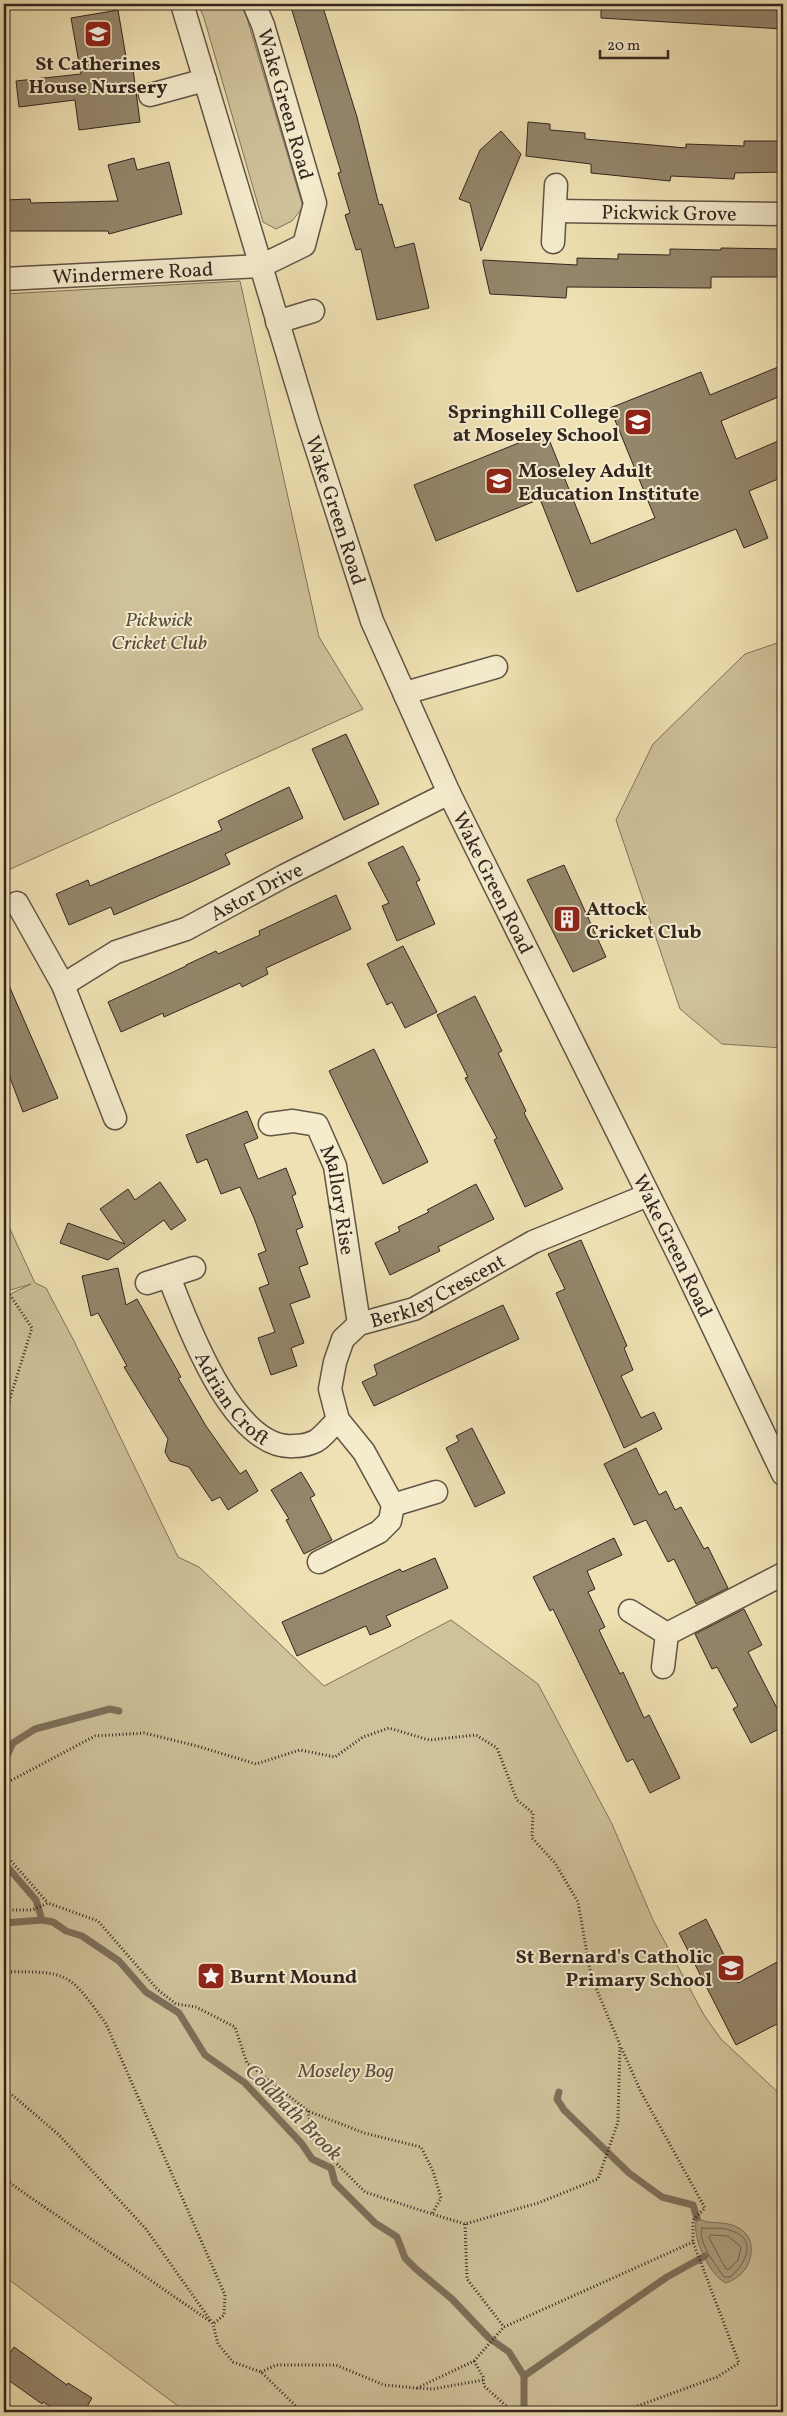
<svg xmlns="http://www.w3.org/2000/svg" width="787" height="2416" viewBox="0 0 787 2416" font-family="Vollkorn,serif">
  <rect width="100%" height="100%" fill="#efe1b3"/>
  <filter id="stains"><feTurbulence type="fractalNoise" baseFrequency=".004" numOctaves="4"/><feColorMatrix values="0 0 0 0 .2 0 0 0 0 .09 0 0 0 0 .02 0 0 0 .5 -.17"/></filter>
  <radialGradient id="worn" r=".72"><stop offset=".6" stop-color="#630" stop-opacity="0"/><stop offset="1" stop-color="#630" stop-opacity=".3"/></radialGradient>
  <path fill="#cfc19a" stroke="#80735d" d="M198 4 244 8 303 207 292 221 276 229 263 222 204 18Z
    M240 281 319 637 363 709 4 872V294Z
    M783 641V1048L722 1044 680 1009 616 820 653 744 745 654Z
    M4 1216 35 1283 46 1288 74 1341 178 1557 199 1567 324 1686 451 1620 538 1684 612 1824 653 1920 704 2015 721 2039 783 2097V2412H186L4 2276V1297L31 1284 4 1292Z"/>
  <path fill="#afa181" stroke="#7d6f5a" d="M697 2218C709 2225 720 2221 732 2225 749 2231 754 2243 750 2259 747 2271 737 2279 726 2283 710 2276 690 2235 697 2218Z"/>
  <g fill="none" stroke-linecap="round" stroke-linejoin="round">
    <path stroke="#706350" stroke-width="1" d="M702 2228C710 2229 721 2227 729 2230 758 2237 747 2264 730 2277H724C716 2265 697 2242 702 2228Z
      M711 2235 728 2236 741 2247 738 2260 729 2269H726L709 2238Z"/>
    <path stroke="#7d6f5a" stroke-width="7" d="M4 1762 13 1743 35 1729 110 1709 119 1711
      M4 1863 36 1900 42 1920
      M4 1923 42 1920 53 1922 66 1931 82 1936 119 1961 146 1992 179 2013 205 2055 245 2083 302 2144 312 2159 331 2168 335 2183 375 2223 397 2237 405 2258 416 2269 452 2299 489 2338 509 2352 524 2376V2412
      M559 2092 557 2099 564 2110 629 2173 662 2197 693 2205 697 2218
      M524 2376 667 2277 705 2256"/>
  </g>
  <path fill="#94876c" stroke="#322520" d="M290 4H322L357 117 379 205 382 204 395 248 414 243 429 308 377 320 361 249 356 250 345 215 350 213 338 173 341 172Z
    M601 4H783V29L601 18Z
    M118 10 128 69H133L140 122 79 130 75 100 19 107 16 81 81 74 71 18Z
    M528 122 550 124V130L585 133V139L686 148V144L744 146V141H783V172L735 173 734 179 671 176 670 181 591 173V164L526 156Z
    M501 131 521 154 481 251 470 203 459 199 480 150Z
    M134 158 137 170 169 162 182 214 109 234 108 231H4V200L30 199 31 203 118 201 108 165Z
    M721 248 783 249V277H711V288L567 287 566 298 490 294 483 263V260L577 265V258L618 259V254L670 255V249L721 250Z
    M783 365V395L721 421 736 459 783 439V477L749 491 768 538 744 548 736 529 577 592 540 499 436 541 414 485 546 432 591 544 655 518 610 408 701 372 710 395Z
    M346 734 379 804 344 820 312 749Z
    M289 787 303 818 225 854 230 864 191 882 114 915 111 907 69 925 56 894 88 880 90 886 222 830 218 821Z
    M403 846 420 880 416 882 435 924 397 941 382 906 389 903 368 863Z
    M564 865 606 957 573 972 527 880Z
    M336 895 351 929 266 968 268 974 242 987 240 983 164 1017 163 1013 121 1032 108 1002 186 966V965L216 951 218 954 260 935 259 931Z
    M403 946 437 1012 405 1028 392 1002 387 1005 367 964Z
    M4 974 58 1098 23 1112 4 1062Z
    M475 996 502 1051 498 1053 526 1111 524 1113 563 1189 525 1207 494 1140 497 1138 465 1078 468 1077 437 1015Z
    M374 1049 428 1162 383 1184 329 1071Z
    M247 1111 258 1138 244 1144 258 1179 286 1168 296 1194 292 1196 303 1227 296 1230 308 1264 299 1267 310 1297 290 1304 304 1343 291 1348 297 1366 271 1375 258 1338 275 1332 259 1288 269 1284 258 1254 266 1251 254 1218 240 1187 221 1194 207 1159 197 1163 186 1135Z
    M160 1182 186 1220 171 1230 164 1220 108 1260 60 1243 68 1223 125 1244 100 1209 128 1189 135 1200Z
    M476 1184 494 1219 438 1247 440 1251 390 1275 375 1243 400 1231 398 1227 429 1212 427 1210Z
    M581 1240 627 1346 624 1348 633 1370 621 1376 641 1418 654 1412 662 1429 624 1448 556 1293 565 1289 548 1254Z
    M118 1268 126 1305 137 1299 181 1377 178 1378 206 1426 240 1474 246 1470 258 1491 228 1510 220 1497 212 1501 189 1467 170 1461 165 1452 168 1439 124 1367 127 1366 98 1313 91 1316 82 1276Z
    M503 1305 519 1339 374 1406 362 1382 377 1375 374 1365Z
    M472 1428 505 1493 475 1507 446 1448 459 1441 456 1436Z
    M636 1448 659 1495 666 1491 675 1510 681 1507 704 1549 708 1547 728 1588 696 1604 674 1559 668 1562 646 1520 634 1525 604 1464Z
    M301 1472 315 1495 310 1498 332 1540 304 1554 286 1520 289 1519 271 1490Z
    M614 1538 622 1555 587 1571 595 1589 588 1592 605 1627 599 1630 620 1674 623 1672 644 1718 649 1715 680 1778 650 1793 633 1759 627 1762 553 1609 550 1611 533 1577Z
    M435 1558 448 1588 386 1616 391 1626 370 1635 366 1626 297 1656 282 1622 400 1569 402 1572Z
    M744 1609 762 1645 748 1652 783 1720V1727L751 1743 733 1709 738 1706 717 1667 712 1669 695 1634Z
    M706 1919 738 1983 783 1959V2021L736 2045 679 1933Z
    M14 2347 67 2385 68 2383 92 2398 84 2412H60L43 2402 42 2404 4 2377V2362Z"/>
  <g fill="none" stroke-linecap="round" stroke-linejoin="round">
    <defs>
      <g id="minor">
        <path id="s1" d="M182 4 308 422 372 621 449 793 683 1264 783 1474"/>
        <path d="M150 95 205 80"/>
        <path id="s2" d="M555 211 783 214"/>
        <path d="M553 242 556 185"/>
        <path id="s3" d="M4 279 261 266 304 245 315 203 263 25 254 4"/>
        <path d="M277 322 313 311"/>
        <path d="M405 695 412 691 496 667"/>
        <path id="s4" d="M17 903 63 985 116 952 186 929 284 876 449 793"/>
        <path d="M63 985 115 1118"/>
        <path id="s5" d="M270 1124 293 1121 317 1125 335 1166 359 1324"/>
        <path id="s6" d="M169 1277C187 1323 233 1451 294 1446 300 1446 310 1444 316 1441 324 1436 331 1426 338 1420"/>
        <path d="M147 1283 194 1268"/>
        <path id="s7" d="M436 1492 393 1505 364 1452 338 1420 330 1389 335 1362 343 1339 359 1324 414 1309 533 1242 648 1195"/>
        <path d="M319 1562 379 1532 390 1521 393 1505"/>
        <path d="M630 1611 667 1634"/>
        <path d="M663 1667 667 1634 783 1574"/>
      </g>
    </defs>
    <use href="#minor" stroke="#615445" stroke-width="25"/>
    <path stroke="#322520" stroke-width="3" stroke-dasharray="1 2.5" stroke-linecap="butt" d="M4 1286 32 1328 7 1408 4 1411
      M4 1788 10 1781 95 1736 144 1733 197 1746 256 1764 300 1750 335 1757 363 1737 389 1728 429 1740 476 1735 497 1748 517 1800 533 1813 532 1838 555 1863 578 1902 591 1976 620 2045 618 2122 598 2179 538 2203 465 2224 432 2214 441 2198 433 2171 421 2147 364 2133 308 2111 247 2063 235 2027 196 2007 176 2004 157 1989 98 1921 48 1903 32 1910H4
      M4 1853 48 1903
      M4 1972C68 1971 69 1972 106 2024L225 2295 224 2315 213 2324
      M4 2088 58 2134 146 2229 213 2324 218 2344 233 2362 261 2372 302 2412
      M308 2111 314 2141 365 2192 432 2214
      M4 2179 211 2322
      M465 2224 467 2279 504 2327
      M474 2361 483 2377 484 2386 513 2412
      M261 2372 276 2365H336L384 2385 417 2388 433 2389 483 2380
      M417 2388 474 2361 504 2327 693 2242
      M621 2412 717 2377 739 2363 693 2242V2220L705 2208 641 2092 621 2047"/>
    <use href="#minor" stroke="#f5ecce" stroke-width="22"/>
  </g>
  <defs>
    <symbol id="school-square" viewBox="-11 -11 22 22"><rect x="-9" y="-9" width="18" height="18" rx="4" fill="#8f2418" stroke="#f5ecce"/><path d="M0-5L7-2L0 1L-7-2ZM-4 1L0 2.5L4 1V4Q0 6-4 4Z" fill="#fff"/></symbol>
    <symbol id="university-square" viewBox="-11 -11 22 22"><rect x="-9" y="-9" width="18" height="18" rx="4" fill="#8f2418" stroke="#f5ecce"/><path d="M0-5L7-2L0 1L-7-2ZM-4 1L0 2.5L4 1V4Q0 6-4 4Z" fill="#fff"/></symbol>
    <symbol id="building-square" viewBox="-11 -11 22 22"><rect x="-9" y="-9" width="18" height="18" rx="4" fill="#8f2418" stroke="#f5ecce"/><path d="M-4-6H4V6H1V3H-1V6H-4ZM-2.5-4.3h1.7v1.8h-1.7ZM.8-4.3h1.7v1.8H.8ZM-2.5-1h1.7V.8h-1.7ZM.8-1h1.7V.8H.8Z" fill="#fff"/></symbol>
    <symbol id="sight-square" viewBox="-11 -11 22 22"><rect x="-9" y="-9" width="18" height="18" rx="4" fill="#8f2418" stroke="#f5ecce"/><path d="M0-6L1.8-2.2L6-1.7L2.9 1.2L3.7 5.4L0 3.3L-3.7 5.4L-2.9 1.2L-6-1.7L-1.8-2.2Z" fill="#fff"/></symbol>
  </defs>
  <g fill-rule="evenodd">
    <use href="#school-square" x="82" y="18" width="32" height="32"/>
    <use href="#university-square" x="622" y="406" width="32" height="32"/>
    <use href="#university-square" x="483" y="465" width="32" height="32"/>
    <use href="#building-square" x="551" y="903" width="32" height="32"/>
    <use href="#school-square" x="715" y="1952" width="32" height="32"/>
    <use href="#sight-square" x="195" y="1960" width="32" height="32"/>
  </g>
  <g text-anchor="middle" stroke-width="4" stroke-linejoin="round" paint-order="stroke">
    <g font-size="20" font-weight="bold" fill="#322520" stroke="#f5ecce" text-anchor="start">
      <text x="98" y="70" text-anchor="middle">St Catherines<tspan x="98" dy="23">House Nursery</tspan></text>
      <text x="619" y="418" text-anchor="end">Springhill College<tspan x="619" dy="23">at Moseley School</tspan></text>
      <text x="518" y="477">Moseley Adult<tspan x="518" dy="23">Education Institute</tspan></text>
      <text x="586" y="915">Attock<tspan x="586" dy="23">Cricket Club</tspan></text>
      <text x="712" y="1963" text-anchor="end">St Bernard's Catholic<tspan x="712" dy="23">Primary School</tspan></text>
      <text x="230" y="1983">Burnt Mound</text>
    </g>
    <g font-size="20" fill="#322520" stroke="#f5ecce">
      <text transform="translate(286 104) rotate(74)" y="7">Wake Green Road</text>
      <text dy="7" stroke="none"><textPath href="#s2" startOffset="114">Pickwick Grove</textPath></text>
      <text dy="7" stroke="none"><textPath href="#s3" startOffset="129">Windermere Road</textPath></text>
      <text dy="7" stroke="none"><textPath href="#s1" startOffset="529">Wake Green Road</textPath></text>
      <text dy="7" stroke="none"><textPath href="#s1" startOffset="934">Wake Green Road</textPath></text>
      <text dy="7" stroke="none"><textPath href="#s4" startOffset="310">Astor Drive</textPath></text>
      <text dy="7" stroke="none"><textPath href="#s5" startOffset="126">Mallory Rise</textPath></text>
      <text dy="7" stroke="none"><textPath href="#s1" startOffset="1339">Wake Green Road</textPath></text>
      <text dy="7" stroke="none"><textPath href="#s7" startOffset="338">Berkley Crescent</textPath></text>
      <text dy="7" stroke="none"><textPath href="#s6" startOffset="138">Adrian Croft</textPath></text>
    </g>
    <g font-size="20" font-style="italic" fill="#594c3e" stroke="#f5ecce">
      <text x="159" y="626">Pickwick<tspan x="159" dy="23">Cricket Club</tspan></text>
      <text x="346" y="2077">Moseley Bog</text>
    </g>
    <g font-size="21" font-style="italic" fill="#5e5042" stroke="#f5ecce">
      <text transform="translate(294 2112) rotate(45)" y="7">Coldbath Brook</text>
    </g>
  </g>
  <rect width="787" height="2416" fill="none" stroke="#efe1b3" stroke-width="20"/>
  <rect x="5" y="5" width="777" height="2406" fill="none" stroke="#322520" stroke-width="2.5"/>
  <rect x="10" y="10" width="767" height="2396" fill="none" stroke="#322520"/>
  <path d="M600 50v8h68v-8" fill="none" stroke="#322520" stroke-width="2.5"/>
  <text x="607" y="50" font-size="15" fill="#322520" stroke="#f5ecce" stroke-width="4" paint-order="stroke">20 m</text>
  <rect width="100%" height="100%" filter="url(#stains)"/>
  <rect width="100%" height="100%" fill="url(#worn)"/>
</svg>
